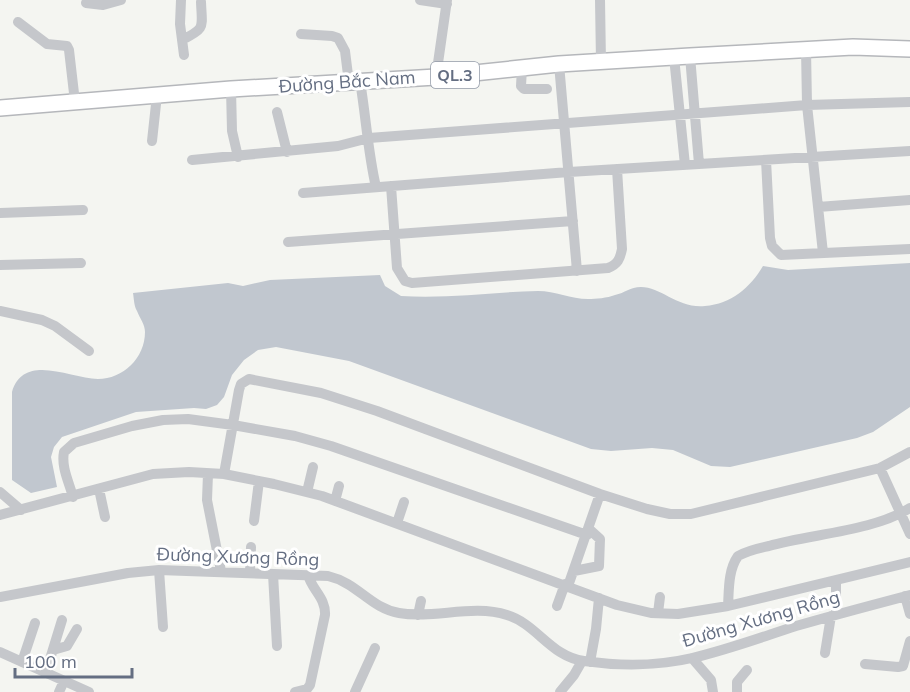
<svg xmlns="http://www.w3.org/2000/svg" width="910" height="692" viewBox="0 0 910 692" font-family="Mulish,sans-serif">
  <rect width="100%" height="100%" fill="#f4f5f1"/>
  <path fill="#c1c7cf" d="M910 263V407L873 432 857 438 730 467 711 466 673 450 652 448 611 451 591 449 349 361 276 347 258 350 244 360 232 375 224 397 217 405 206 409 194 408 136 412 62 437 54 447 51 457 57 487 31 493 12 480V392C24 352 71 379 98 379 123 379 145 358 145 332 145 324 140 319 137 311 134 306 134 299 133 293L228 283 243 286 270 280 380 275 385 286 401 296C447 299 493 292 538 291 555 291 571 299 588 299 596 299 607 298 615 295 625 293 630 287 641 287 661 287 679 309 705 306 731 304 750 288 763 266L788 270Z"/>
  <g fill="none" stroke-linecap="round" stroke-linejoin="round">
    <defs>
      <path id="highway" d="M0 108 231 89 436 77 559 64 690 56 853 47 910 49"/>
    </defs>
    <use href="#highway" stroke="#b5b7bb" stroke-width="18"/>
    <path stroke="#c5c7cb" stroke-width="10" d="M181 0 180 24 184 55
      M420 0 447 4
      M600 0 601 62
      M86 3 103 5 121 0
      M18 22 47 44 67 46 69 50 75 102
      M301 34 332 36 338 38 345 51 349 83
      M182 40C206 28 202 28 201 2
      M806 49 807 105 823 253
      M690 56 699 164
      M674 57 685 165
      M559 64 577 271
      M522 68 521 86 524 89H547
      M436 77 447 0
      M360 81C366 117 368 153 376 187
      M231 89 232 131 238 157
      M277 112 287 152
      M152 141 157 95
      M192 160 338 146 369 138 807 105 910 102
      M766 160 770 238 772 246 781 255 910 249
      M391 186 397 268 405 281 412 283 608 268C618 264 620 259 622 249L617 169
      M303 193 569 172 910 151
      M818 207 910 200
      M0 213 83 210
      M288 242 573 221
      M0 265 81 263
      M0 311 42 320 55 326 89 351
      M880 468 910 534
      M208 474 207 500 221 571
      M224 474 239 390 241 384 249 379 321 393 377 411 600 494 647 509 670 514H691L880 468 910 452
      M99 489 105 517
      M0 492 21 510
      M307 492 313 467
      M73 497C69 482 61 467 64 452L74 443 132 426 163 420 188 419 233 425 295 436 331 446 587 535
      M335 501 339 486
      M0 515 153 474 189 472 224 474 274 484 322 496 617 605 651 613 678 614 728 606 910 562
      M254 521 259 481
      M397 523 404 502
      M159 570 163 627
      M574 571 599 566 600 539 589 529
      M250 572 251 547
      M273 574 277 646
      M836 581V614
      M568 586 600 494
      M905 596 910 614
      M0 597 128 573 159 570 328 576C358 583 370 608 399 613 434 619 473 604 507 615 537 624 551 657 584 661 618 666 658 666 692 658 727 650 762 637 796 626 834 615 872 605 910 595
      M557 606 565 584
      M728 606C729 590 728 570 738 556 747 551 759 548 769 546 811 534 874 531 910 508
      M658 613 660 597
      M418 615 421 601
      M53 650 67 646 77 629
      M0 652 89 692
      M825 653 831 616
      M692 658 711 680 713 692
      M22 662 35 623
      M590 662 596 629 599 598
      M865 664 898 667 903 666 910 641
      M46 672 62 620
      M59 692 64 681
      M295 692 307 689 310 685 325 615C326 598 312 590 308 575
      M355 692 375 648
      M560 692 574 675 582 661
      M737 692V682L747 670"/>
    <use href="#highway" stroke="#fff" stroke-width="15"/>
  </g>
  <g text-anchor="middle" stroke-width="6" stroke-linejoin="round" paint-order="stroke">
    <rect fill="#fff" stroke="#929aa8" stroke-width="1.5" x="431" y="62" width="48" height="26" rx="4.5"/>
    <g font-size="16" font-weight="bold" fill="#646e82">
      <text x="455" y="81">QL.3</text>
    </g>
    <g font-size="18" fill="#646e82" stroke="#fff">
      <text transform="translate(347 82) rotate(-4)" y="6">Đường Bắc Nam</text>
      <text transform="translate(238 557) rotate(2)" y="6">Đường Xương Rồng</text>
      <text transform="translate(761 619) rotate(-16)" y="6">Đường Xương Rồng</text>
    </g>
  </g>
  <path d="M15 668v9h117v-9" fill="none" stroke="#646e82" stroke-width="3"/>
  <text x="24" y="668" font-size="18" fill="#646e82" stroke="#ffffff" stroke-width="4.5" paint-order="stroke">100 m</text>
</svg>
